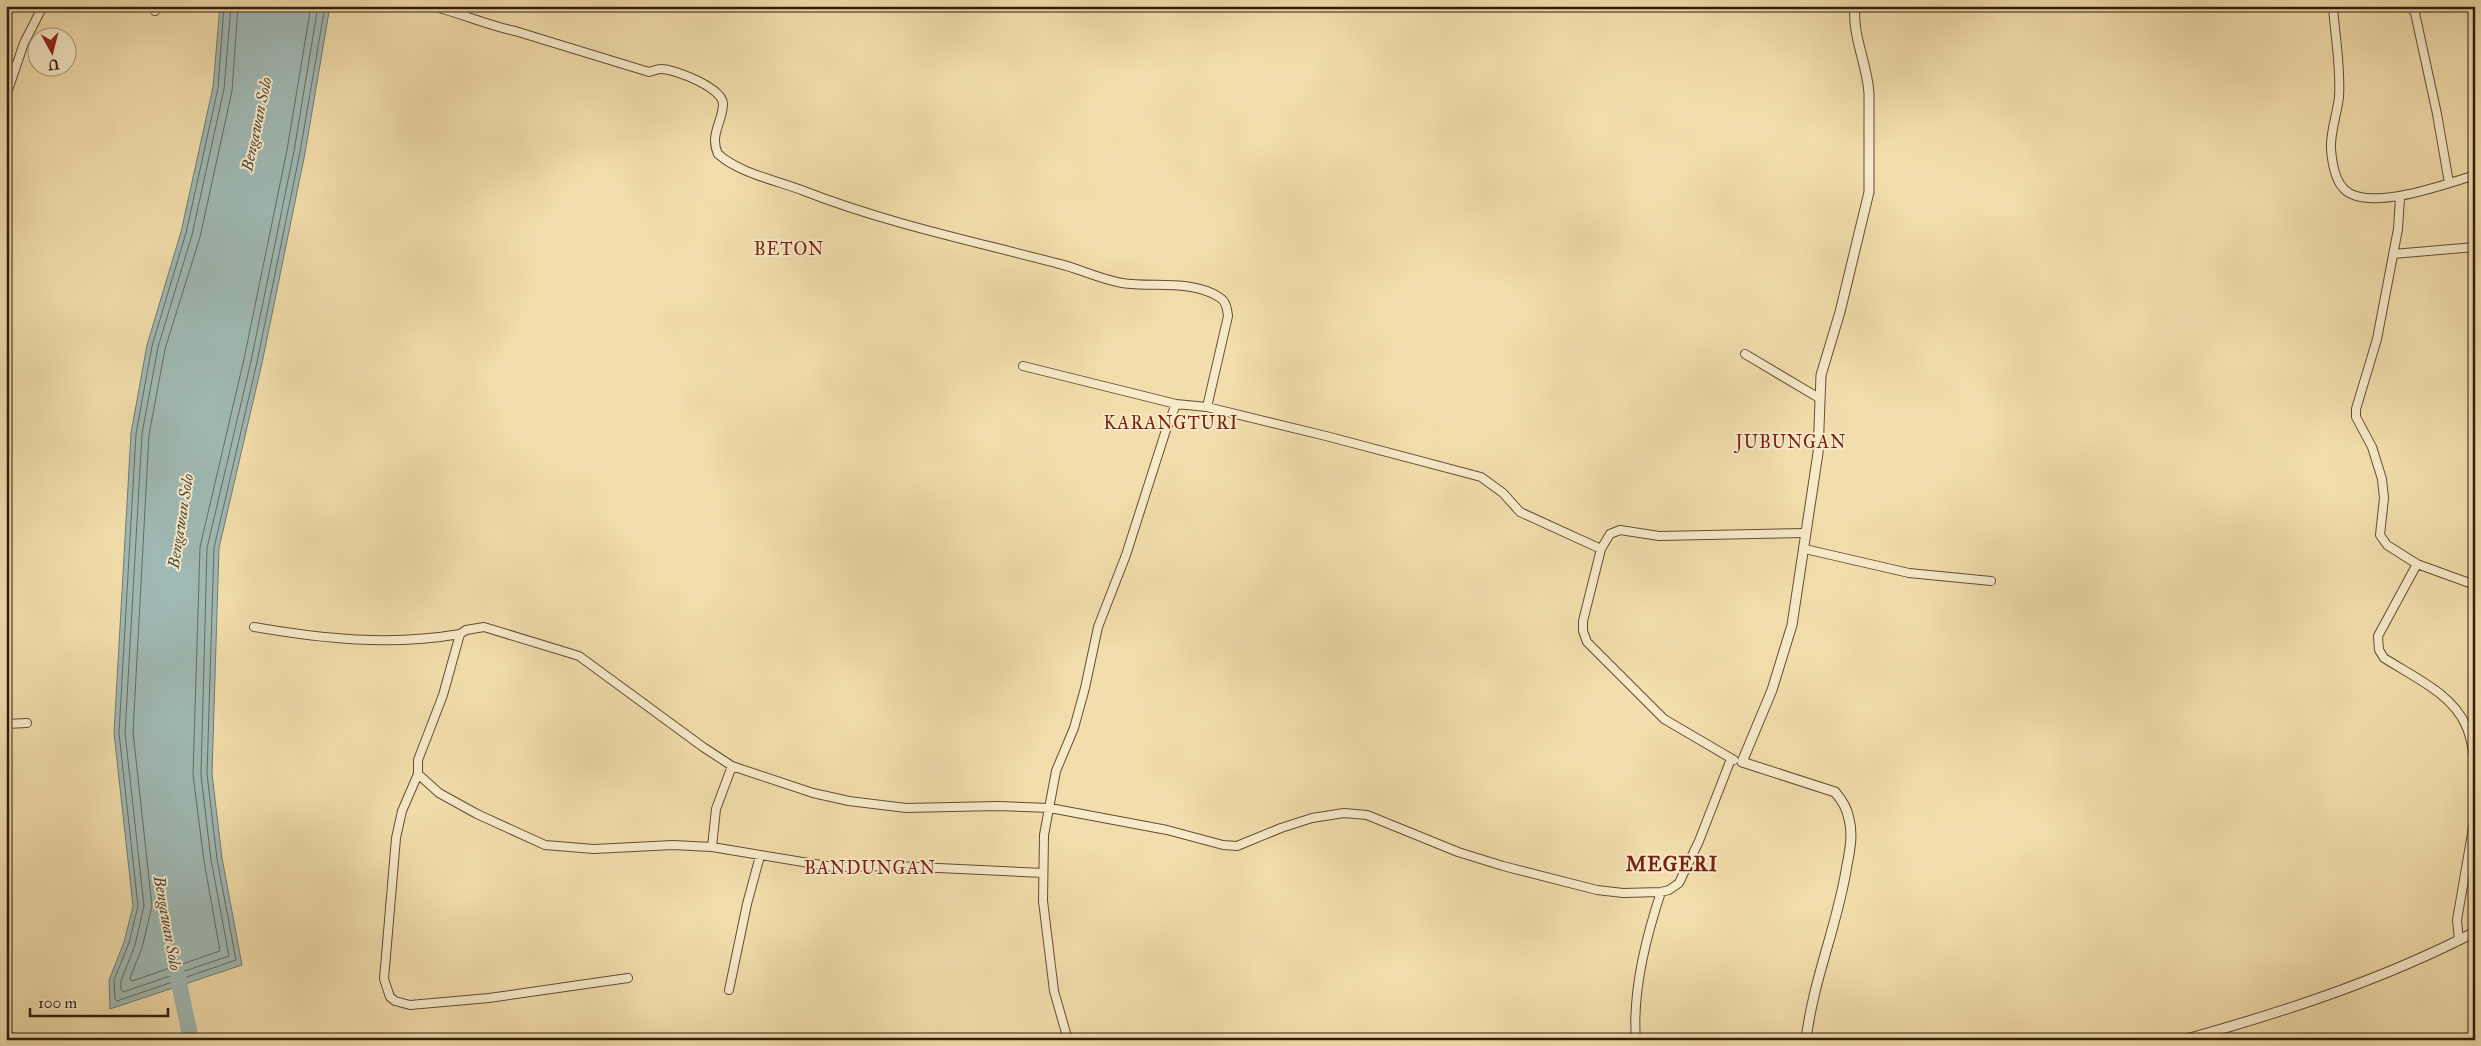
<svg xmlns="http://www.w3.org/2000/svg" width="2481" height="1046" viewBox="0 0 2481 1046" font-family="'IM FELL Great Primer',serif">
  <rect width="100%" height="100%" fill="#f2deac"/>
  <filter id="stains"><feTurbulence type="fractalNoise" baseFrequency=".004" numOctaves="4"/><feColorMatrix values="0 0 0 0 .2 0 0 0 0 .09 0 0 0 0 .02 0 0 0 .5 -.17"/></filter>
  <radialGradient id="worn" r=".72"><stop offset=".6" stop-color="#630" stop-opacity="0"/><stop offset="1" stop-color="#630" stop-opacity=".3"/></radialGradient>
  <path fill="#9fb9b4" stroke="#747a71" d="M220 6H330L305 153 262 363 219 548 212 774 222 858 242 965 110 1009 109 980 124 942 133 906 114 733 131 433 147 345 181 232 213 87Z"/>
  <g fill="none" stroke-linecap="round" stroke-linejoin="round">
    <path stroke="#696a60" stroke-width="1" d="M224 6 218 88 186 233 152 346 136 434 119 733 138 906 129 943 114 980 115 999 117 1001 236 960 217 859 207 774 214 548 257 362 300 152 325 6
      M231 6 224 89 192 235 158 347 142 434 125 733 144 906 135 945 121 981V990L123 992 229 956 211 860 201 775 207 548 251 361 294 151 318 6
      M238 6 232 91 200 237 165 349 149 435 133 732 152 906 142 948 130 978 132 981 220 951 204 861 193 775 200 547 244 359 287 150 311 6"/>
    <path stroke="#9fb9b4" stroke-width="16" d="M175 964 191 1040"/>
    <defs>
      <path id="minor" d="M432 6C460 13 487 25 515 31L649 72C653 71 657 69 661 69 675 69 723 88 723 104 723 121 709 135 718 154 739 173 778 181 804 191 886 223 972 241 1056 263 1078 268 1099 279 1122 283 1152 288 1190 279 1219 297 1226 301 1227 308 1228 316L1207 407
        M2333 6C2335 37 2341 66 2339 97 2337 115 2330 132 2331 149 2332 162 2335 180 2344 189 2367 213 2446 184 2475 175
        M2410 6 2415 13 2437 114 2449 183
        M155 11 156 6
        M6 96 24 43 43 6
        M2400 198 2398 229 2377 339 2356 409V417L2372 447 2382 479 2384 498 2380 535 2387 545 2417 564 2475 585
        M2393 254 2475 247
        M1745 354 1819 398
        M1023 366 1176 404
        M1805 549 1909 573 1991 581
        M2417 564 2378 636 2379 650 2384 658C2412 676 2453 694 2466 726 2471 736 2472 749 2475 760
        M254 627C323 639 390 646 460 634L466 630 484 627 579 656 703 747 732 766 813 793 849 801 906 808 998 806 1050 808 1167 830 1223 845 1237 846 1281 828 1312 818 1344 813 1367 815 1458 852 1503 866 1597 890 1623 893 1661 892 1669 890 1679 883 1699 841 1731 759
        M460 634 443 695 418 760V774L439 793 477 814 545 845 594 849 673 845 712 847
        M6 724 27 723
        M1734 760 1664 719 1587 642 1583 631V621L1601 549 1610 534 1620 530 1659 536 1806 533
        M732 766 716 809 712 847 833 867 896 866 1043 873
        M418 774 402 811 396 838 384 979 390 997 395 1001 410 1005 489 998 628 978
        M2459 940 2457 920 2474 822 2475 770
        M729 990 747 904 760 856
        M1068 1040 1054 991 1043 901 1044 835 1056 771 1074 728 1085 688 1098 627 1126 555 1166 430 1176 404 1207 407 1326 436 1481 477 1503 493 1520 512 1601 549
        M1636 1040C1632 992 1646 937 1661 892"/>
      <path id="tertiary" d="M1806 1040C1813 980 1838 924 1847 865 1850 850 1853 834 1849 819 1847 808 1843 801 1835 792L1742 762 1772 690 1792 625 1818 453 1821 375 1840 312 1869 192V93C1867 63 1852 36 1855 6
        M2183 1040C2284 1012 2382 980 2475 932"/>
    </defs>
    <use href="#minor" stroke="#634c34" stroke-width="10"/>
    <use href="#tertiary" stroke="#634c34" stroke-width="11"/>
    <use href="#minor" stroke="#f7eac9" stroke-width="8"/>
    <use href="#tertiary" stroke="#f7eac9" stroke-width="9"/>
  </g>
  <g text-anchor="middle" stroke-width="4" stroke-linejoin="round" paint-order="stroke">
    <g font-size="16" font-style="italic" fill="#534a3e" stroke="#f7eac9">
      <text transform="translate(256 124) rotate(-78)" y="6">Bengawan Solo</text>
      <text transform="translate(180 521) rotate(-81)" y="6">Bengawan Solo</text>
      <text transform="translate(168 923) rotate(80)" y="6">Bengawan Solo</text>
    </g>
    <g font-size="18" letter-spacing="1" fill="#7a1f14" stroke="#f7eac9">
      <text x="789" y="255">BETON</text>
      <text x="1171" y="429">KARANGTURI</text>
      <text x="1791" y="448">JUBUNGAN</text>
      <text x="870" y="874">BANDUNGAN</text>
    </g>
    <g font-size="20" font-weight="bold" letter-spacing="1" fill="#7a1f14" stroke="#f7eac9">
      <text x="1672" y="871">MEGERI</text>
    </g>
  </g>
  <rect width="2481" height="1046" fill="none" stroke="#f2deac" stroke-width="25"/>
  <rect x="8" y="8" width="2466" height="1031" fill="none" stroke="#331b0c" stroke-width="2.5"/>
  <rect x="12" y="12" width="2456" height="1021" fill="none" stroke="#331b0c"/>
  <g transform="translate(52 52) rotate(173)"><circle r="24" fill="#f7eac9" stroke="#a9977d"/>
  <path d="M0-4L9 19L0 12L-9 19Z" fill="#8f2418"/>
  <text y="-8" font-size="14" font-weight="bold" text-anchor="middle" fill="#331b0c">U</text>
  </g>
  <path d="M30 1008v8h138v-8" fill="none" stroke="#331b0c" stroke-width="2.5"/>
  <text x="38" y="1008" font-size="15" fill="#331b0c" stroke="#f7eac9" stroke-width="4" paint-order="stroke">100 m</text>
  <rect width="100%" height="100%" filter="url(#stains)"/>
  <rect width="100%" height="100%" fill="url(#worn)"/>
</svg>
